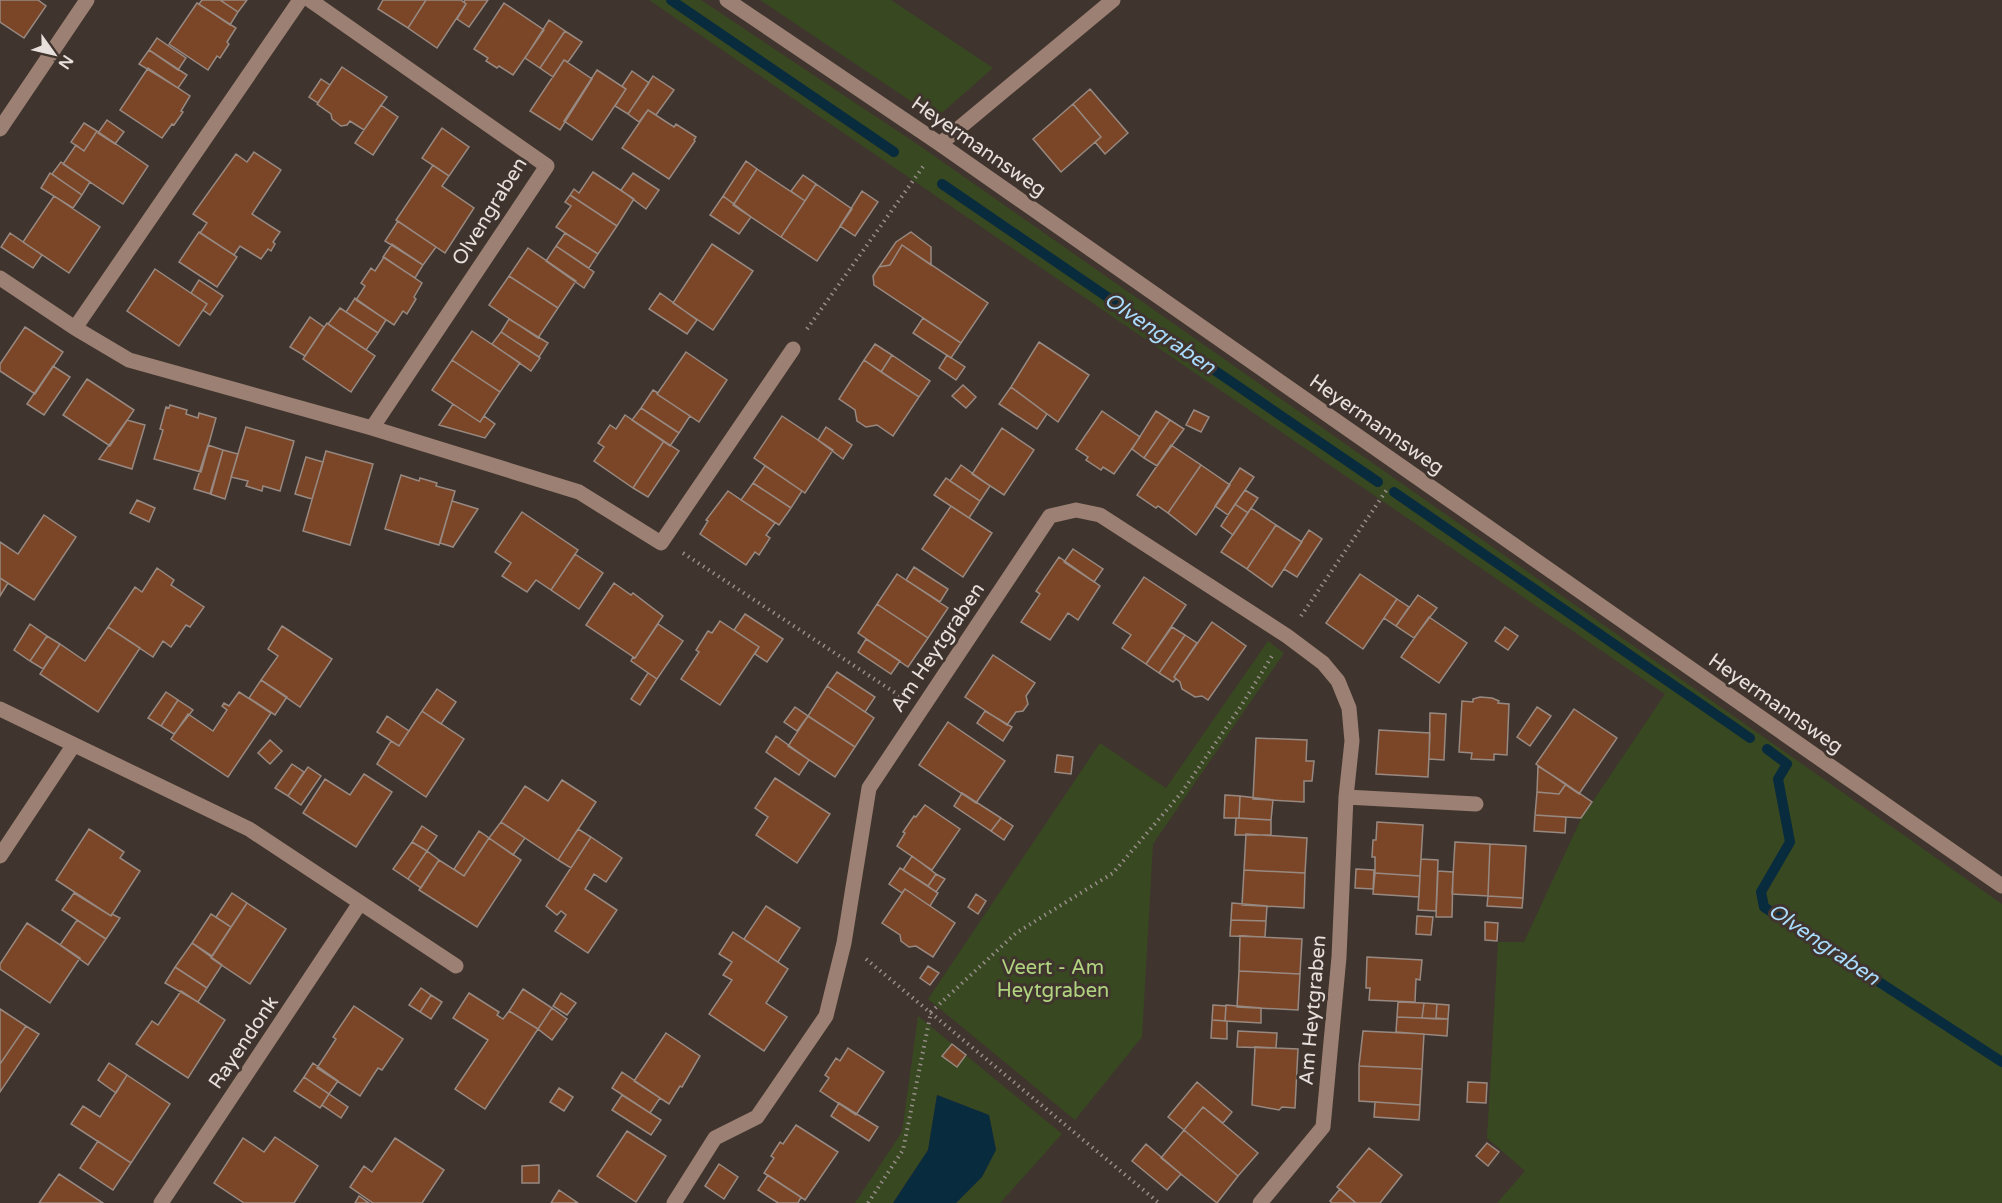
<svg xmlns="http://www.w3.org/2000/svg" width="2002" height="1203" viewBox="0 0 2002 1203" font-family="'Varela Round',sans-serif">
  <rect width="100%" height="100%" fill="#40342e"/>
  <path fill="#384821" d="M649 0H701L920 146 2002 904V1203H1497L1525 1171 1487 1138 1498 942H1524L1581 819 1665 694Z
    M760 0H891L993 68 936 118Z
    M1268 641 1284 653 1153 844 1142 1037 1075 1120 928 999 1100 743 1166 788Z
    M918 1016 1062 1134 1000 1203H956L982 1177 996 1149 989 1115 937 1095 928 1150 893 1203H855L902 1132Z"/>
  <path fill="#092b3e" d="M937 1095 989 1115 996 1150 982 1177 956 1203H893L928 1150Z"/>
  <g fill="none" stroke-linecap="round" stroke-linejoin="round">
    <path stroke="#092b3e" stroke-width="10" d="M671 0 894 152
      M942 184 1378 482
      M1394 492 1750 738
      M1767 749 1787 764 1778 779 1790 842 1761 892 1764 907 2002 1062"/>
  </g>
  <path fill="#7b4627" stroke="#978981" stroke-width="1.5" d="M0 0H38L46 6 24 38 0 22Z
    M202 0H220L238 12 230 25 199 4Z
    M220 0H247L238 12Z
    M383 0H426L408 28 378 9Z
    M426 0H461L466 4 437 48 408 28Z
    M465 0H488L469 27 457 19 466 4 464 2Z
    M197 3 236 28 227 42 229 44 220 58 217 56 208 70 169 44Z
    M504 3 544 30 513 75 499 66 497 68 486 61 488 58 474 49Z
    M549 20 565 31 540 68 525 58Z
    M565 31 582 42 568 62 564 60 553 77 540 68Z
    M157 38 186 58 178 70 149 50Z
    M149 50 187 75 178 88 139 64Z
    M564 60 592 79 560 130 530 111Z
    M342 67 387 97 364 130 350 121 347 125 341 126 332 119 331 114 317 104Z
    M148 68 190 96 181 111 183 112 174 125 172 124 162 138 120 110Z
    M597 70 626 89 592 140 564 121Z
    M632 71 649 83 628 114 615 106 626 89 622 86Z
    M653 76 674 90 656 115 648 110 639 122 628 114Z
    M321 79 330 85 318 103 309 97Z
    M1090 89 1128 133 1105 154 1095 142 1101 137 1073 104Z
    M1073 104 1101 137 1061 172 1033 139Z
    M381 105 398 117 373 155 355 143Z
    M648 110 674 127 676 124 696 137 694 140 695 141 669 179 622 148Z
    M107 120 124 132 115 144 98 133Z
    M84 123 97 131 84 151 71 142Z
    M442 128 469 147 449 176 422 158Z
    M97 131 148 166 123 204 63 164 76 145 84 151Z
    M254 152 281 170 252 214 280 232 273 242 275 244 271 251 268 249 261 259 240 246 234 255 200 233 207 223 193 214 236 154 247 162Z
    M746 161 757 169 734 204 723 196Z
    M61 162 90 182 82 195 52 174Z
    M433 165 449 176 442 186 474 208 445 253 396 220Z
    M757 169 805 201 781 237 733 205Z
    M593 172 634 199 617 226 570 195 574 189 579 193Z
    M50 173 82 195 73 208 41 188Z
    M633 173 659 190 646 209 621 190Z
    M803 175 816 184 805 201 791 191Z
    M816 184 852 209 817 261 781 237Z
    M862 191 878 202 855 236 840 226Z
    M570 195 617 226 598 254 556 227 571 206 565 202Z
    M54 196 100 227 69 273 23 242Z
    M723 196 751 217 739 234 710 215Z
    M398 221 436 247 423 265 385 241Z
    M199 232 237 257 217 287 179 262Z
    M911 232 931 247V265L902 245 890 265 879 267 896 242Z
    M10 233 42 255 33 268 1 247Z
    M565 233 598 254 589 268 556 246Z
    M392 244 423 265 415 278 383 257Z
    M712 244 753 271 713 330 673 303Z
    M902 245 988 303 961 343 874 285 873 276 879 267 890 265Z
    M556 246 594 272 584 288 546 261Z
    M528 248 576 281 558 308 509 276Z
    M384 257 422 283 414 297 416 299 407 314 403 311 394 325 356 300 365 286 361 283 371 268 375 271Z
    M155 269 207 304 179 346 127 311Z
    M509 276 558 308 538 338 489 305Z
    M199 280 223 296 210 315 203 310 207 304 191 293Z
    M660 293 697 320 687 334 649 309Z
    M355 298 386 320 378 333 346 312Z
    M340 308 378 333 366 350 328 324Z
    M310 317 324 327 305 356 290 347Z
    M923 318 961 343 951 358 913 333Z
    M509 319 548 343 539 357 501 332Z
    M327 323 375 356 351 392 303 359Z
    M25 327 63 352 35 394 0 371V364Z
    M472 331 520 363 500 392 452 360Z
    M501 332 540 358 531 371 492 344Z
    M1039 342 1089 375 1058 422 1011 387Z
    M875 344 892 355 881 372 864 360Z
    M686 352 727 380 699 422 657 394Z
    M892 355 930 381 919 397 881 372Z
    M947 355 965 367 956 380 939 368Z
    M452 360 500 392 480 422 432 390Z
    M864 360 919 397 893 436 877 425 866 427 857 421 855 410 839 399Z
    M53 366 70 377 44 415 27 404Z
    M87 379 134 410 110 446 63 415Z
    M963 385 976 397 966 408 952 396Z
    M1011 387 1047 414 1037 429 999 404Z
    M653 390 658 393 657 394 690 416 679 433 641 408Z
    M453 404 480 422 484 416 495 424 485 438 439 425Z
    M170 405 187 410 186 414 198 418 199 413 216 418 201 472 154 459 163 430 160 429 166 407 169 408Z
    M641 408 679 433 670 446 632 420Z
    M1194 410 1209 417 1201 432 1186 425Z
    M1102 411 1140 437 1114 474 1103 467 1101 470 1086 460 1088 457 1076 449Z
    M1156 411 1170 420 1144 458 1132 449Z
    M625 415 664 441 633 488 594 461 604 447 598 443 610 425 616 429Z
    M782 416 833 450 805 493 754 458Z
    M127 420 145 425 132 469 99 459Z
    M1170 420 1184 429 1157 466 1144 458Z
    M246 427 294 441 280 491 263 486 262 491 246 486 248 481 231 477Z
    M826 427 852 445 843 459 818 440Z
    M1002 428 1034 450 1004 495 972 474Z
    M664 441 679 451 648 497 633 488Z
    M208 445 223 450 211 494 194 489Z
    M1171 445 1201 465 1168 513 1158 506 1156 508 1137 495Z
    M223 450 238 454 225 499 210 494Z
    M326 451 373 464 350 545 303 531Z
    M306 457 323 462 312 499 295 494Z
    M961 465 990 486 980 501 950 481Z
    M1201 465 1230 485 1196 535 1168 513Z
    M765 466 802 491 791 508 753 483Z
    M1240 468 1254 477 1228 515 1215 506Z
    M401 475 419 481 420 478 437 483 436 486 455 491 439 545 385 529Z
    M946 478 980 501 969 518 934 495Z
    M753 483 791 508 779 525 741 500Z
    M1245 490 1258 498 1248 513 1235 504Z
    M728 491 775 523 766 535 770 538 759 555 755 552 746 565 700 534 708 521 706 520Z
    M137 500 155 508 149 522 130 513Z
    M452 501 478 509 453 547 440 543Z
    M1235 504 1248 513 1233 535 1221 526Z
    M951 506 992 533 963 577 922 549Z
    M1251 508 1276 525 1247 569 1221 552Z
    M522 512 578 550 551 590 536 580 527 592 502 576 511 563 495 552Z
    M44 515 76 537 34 600 0 578V542L18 554Z
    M1276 525 1302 542 1272 587 1247 569Z
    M1309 530 1322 539 1297 577 1284 569Z
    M1073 549 1103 569 1094 582 1064 562Z
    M575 554 603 573 579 609 551 590Z
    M1059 557 1100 586 1078 620 1068 613 1050 640 1021 622 1040 594 1036 591Z
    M914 567 948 589 940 602 906 580Z
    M157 568 174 580 171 585 204 607 190 627 186 625 171 647 163 641 153 657 108 627 135 587 142 592Z
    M897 574 948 608 928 638 877 604Z
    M1360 574 1397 599 1363 649 1326 623Z
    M1144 577 1186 605 1146 664 1122 648 1131 635 1113 623Z
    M0 578 8 583 0 596Z
    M614 583 631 595 633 593 663 616 635 658 586 625Z
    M1418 595 1437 608 1414 638 1396 626Z
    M1397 599 1409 607 1396 626 1384 618Z
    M877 604 928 638 908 667 858 633Z
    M745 614 783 639 767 662 755 654 759 647 734 630Z
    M1429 617 1467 643 1439 683 1401 657Z
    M720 621 759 647 720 705 681 679 699 652 696 650 708 631 712 633Z
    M1212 622 1246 646 1208 700 1202 696 1195 697 1182 689 1180 682 1174 677Z
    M30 624 47 636 30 661 14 650Z
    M658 624 683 641 657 679 631 661 633 657 635 658Z
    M282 626 332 659 300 707 261 680 278 656 268 649Z
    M108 627 140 648 98 712 40 674 60 644 85 661Z
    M1172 627 1185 635 1159 673 1146 664Z
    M1505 627 1518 636 1508 650 1495 641Z
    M1185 635 1197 643 1174 677 1176 679 1173 682 1159 673Z
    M47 636 60 644 43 669 30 661Z
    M866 639 900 661 891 674 858 652Z
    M993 655 1035 683 1026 696 1028 704 1023 711 1016 712 1007 725 965 697Z
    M837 672 875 697 865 712 827 686Z
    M648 673 657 679 640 705 631 699Z
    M261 680 287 697 275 715 249 698Z
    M827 686 874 718 855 747 808 716Z
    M437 689 456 702 441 724 422 711Z
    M166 692 178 700 161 726 148 718Z
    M239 692 271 713 228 777 171 739 188 714 213 731 227 710 222 706 224 703 229 706Z
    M1480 697 1492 698 1499 701 1498 703 1509 704 1507 755 1494 754V760L1471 759 1472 753 1459 752 1462 701 1473 702V699Z
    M178 700 193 710 174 734 161 726Z
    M795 707 808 716 797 731 784 722Z
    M1537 707 1551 716 1530 746 1517 737Z
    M1574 709 1617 738 1579 794 1536 764Z
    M422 711 464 739 426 797 377 764 391 741 399 746Z
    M985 711 1012 727 1003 741 977 723Z
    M1430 713 1446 714 1444 760 1429 759Z
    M387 716 409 731 399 746 377 732Z
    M808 716 855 747 835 777 788 746Z
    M948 722 1005 761 976 803 919 765Z
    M1379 730 1430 733 1428 777 1376 774Z
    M776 736 809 760 799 775 766 752Z
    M1256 738 1307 740 1306 761H1314L1312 781H1304V802L1253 799Z
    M270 740 282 751 270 764 258 753Z
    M1057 755 1073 757 1071 774 1055 772Z
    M292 764 304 772 288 796 275 788Z
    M1538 766 1566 784 1559 794 1537 792Z
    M308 767 321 776 301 805 288 796Z
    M364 774 392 792 356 847 303 813 325 779 350 795Z
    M775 778 830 814 797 863 756 835 768 817 755 808Z
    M562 780 596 802 558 860 501 822 525 786 548 801Z
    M1566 784 1592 802 1581 818 1535 815 1537 792 1559 794Z
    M962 793 1001 818 991 831 954 806Z
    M1225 795 1240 796 1239 818H1224Z
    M1240 796 1273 800 1271 820 1239 818Z
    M925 805 960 829 932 870 897 846 905 833 903 832 914 816 916 817Z
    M1535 815 1566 817 1565 833 1534 831Z
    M1001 818 1013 826 1004 840 991 831Z
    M1236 818 1271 820V835H1235Z
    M501 822 525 838 513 855 489 838Z
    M1377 822 1423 825 1420 876 1375 873V857H1372L1373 840H1376Z
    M422 826 437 836 427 851 412 842Z
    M89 829 124 852 120 858 140 871 111 916 56 880Z
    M578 829 591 837 571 868 558 860Z
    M479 831 489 838 464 876 454 869Z
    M1246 834 1307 838 1305 873 1244 870Z
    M591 837 622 858 606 882 594 874 585 889 617 910 588 953 555 931 566 915 561 911 557 915 546 906Z
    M489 838 521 860 477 927 419 890 439 860 464 876Z
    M412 842 427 851 408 879 393 869Z
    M1455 842 1490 844 1488 896 1452 894Z
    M1490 844 1526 846 1523 898 1488 896Z
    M427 851 439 860 421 888 408 879Z
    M912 856 936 874 928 886 903 870Z
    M1421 859 1438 860 1436 911 1418 910Z
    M900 868 938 893 930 906 905 889 902 893 889 884Z
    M1356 869 1374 870 1373 889 1355 888Z
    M1244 870 1305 873 1304 908 1242 905Z
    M1438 871 1453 872 1452 917H1436Z
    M1375 873 1420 876 1419 897 1373 894Z
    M936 874 945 879 936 892 928 886Z
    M905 889 955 923 933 957 916 946 909 947 901 941 900 935 882 923Z
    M74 893 111 916 112 914 120 918 106 939 62 910Z
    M232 893 247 903 231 927 216 917Z
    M976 894 986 901 978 914 968 907Z
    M1488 896 1523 898 1522 908 1487 906Z
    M247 903 286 929 250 984 211 958Z
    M1232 903 1267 906 1266 921 1231 920Z
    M766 906 800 928 778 962 744 939Z
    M211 914 231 927 212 956 192 943Z
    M1417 916 1433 917 1431 935 1416 934Z
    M77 920 106 939 88 965 60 945Z
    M1231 920 1266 921 1265 937 1230 936Z
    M1485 922 1498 923 1497 941 1485 940Z
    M27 923 80 958 50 1003 0 969V964Z
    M733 932 788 969 766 1003 787 1017 764 1051 709 1014 732 980 723 975 732 962 719 954Z
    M1240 936 1302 939 1300 974 1239 971Z
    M192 943 222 965 207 988 175 967Z
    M1367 957 1422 960 1420 980 1416 979 1415 1002 1369 1000 1370 988H1366Z
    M928 966 939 973 930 985 920 978Z
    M175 967 207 988 198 1002 165 983Z
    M1239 971 1300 974 1298 1010 1237 1007Z
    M421 988 431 995 420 1012 409 1005Z
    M523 989 552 1008 538 1029 509 1011Z
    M181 991 225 1020 188 1078 136 1044 152 1021 158 1025Z
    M469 993 499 1012 497 1015 503 1019 509 1011 538 1029 485 1109 455 1089 488 1040 453 1018Z
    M561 993 576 1003 567 1015 553 1006Z
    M431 995 442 1002 431 1019 420 1012Z
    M1398 1002 1424 1003 1422 1018 1397 1017Z
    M1424 1003 1437 1004 1436 1019 1422 1018Z
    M1437 1004 1449 1005 1448 1019 1436 1018Z
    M1213 1005 1226 1006 1225 1021 1212 1020Z
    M1226 1005 1261 1008V1023L1225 1021Z
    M354 1006 403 1039 382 1070 378 1068 360 1096 317 1068 336 1039 333 1037Z
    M552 1008 567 1019 552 1040 538 1029Z
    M0 1009 26 1026 0 1064Z
    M1397 1017 1448 1019 1447 1036 1396 1032Z
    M1212 1020 1227 1021V1039L1211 1038Z
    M26 1026 39 1034 0 1092V1064Z
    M1238 1031 1277 1033 1276 1048 1237 1047Z
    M1363 1031 1424 1034 1422 1069 1359 1066Z
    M666 1033 700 1056 682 1087 680 1086 669 1104 634 1081Z
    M952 1044 966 1055 957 1067 942 1056Z
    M1255 1047 1298 1049 1295 1108 1282 1107 1279 1110 1252 1105Z
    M848 1048 884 1072 856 1115 820 1091 829 1078 825 1075 836 1058 840 1061Z
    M109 1063 127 1075 116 1093 98 1080Z
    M313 1063 338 1081 329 1094 304 1077Z
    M1359 1066 1422 1069 1420 1105 1359 1101Z
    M622 1072 660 1098 650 1113 612 1088Z
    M127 1075 170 1104 131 1163 71 1124 83 1106 100 1117Z
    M304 1077 329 1094 320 1108 294 1091Z
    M1197 1082 1232 1112 1223 1123 1203 1107 1184 1130 1168 1117Z
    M1468 1082 1487 1083 1486 1103 1467 1102Z
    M559 1088 573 1097 564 1111 550 1102Z
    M329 1094 348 1107 341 1118 322 1105Z
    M622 1095 661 1120 651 1135 612 1110Z
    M1375 1102 1420 1105 1419 1120 1374 1117Z
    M839 1103 878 1127 869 1141 831 1116Z
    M1203 1107 1258 1153 1238 1176 1184 1130Z
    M796 1125 838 1152 805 1200 764 1173 774 1158 771 1156 780 1142 783 1144Z
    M1184 1130 1238 1176 1217 1203 1161 1158Z
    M627 1131 666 1156 636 1202 597 1176Z
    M275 1137 318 1166 294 1203H244L214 1183 243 1138 264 1152Z
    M395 1138 444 1170 422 1203H373L350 1187 364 1166 372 1172Z
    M98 1141 131 1163 113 1190 80 1168Z
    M1487 1143 1499 1152 1488 1166 1476 1156Z
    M1146 1144 1181 1174 1167 1190 1132 1161Z
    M1369 1148 1402 1175 1380 1203H1356L1337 1187Z
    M719 1164 738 1177 724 1199 705 1186Z
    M539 1165V1183H522V1166Z
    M59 1174 103 1203H39Z
    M768 1175 801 1197 798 1203H778L758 1190Z
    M1340 1189 1356 1203H1332L1330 1201Z
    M559 1190 578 1203H551Z
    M359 1196 369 1203H355Z"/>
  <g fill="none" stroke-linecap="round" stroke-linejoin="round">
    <path stroke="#988e89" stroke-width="4" stroke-dasharray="1.5 4.5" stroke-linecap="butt" d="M807 329 925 164
      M683 553 900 696
      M1301 616 1388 488
      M866 959 1159 1203
      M868 1203 903 1150 931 1012 1016 933 1113 873 1182 792 1241 706 1272 656"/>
    <path stroke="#9b8073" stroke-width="15" d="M310 0 547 166 372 428
      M727 0 940 144 2002 886
      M0 129 87 0
      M940 144 1113 0
      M0 278 75 328 129 360 372 428 579 492 661 543 793 349
      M75 328 300 0
      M0 709 249 829 456 966
      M1346 797 1476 804
      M0 856 73 746
      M161 1203 360 903
      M674 1203 715 1138 757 1117 826 1016 844 943 869 788 1050 516 1076 510 1100 515 1287 636 1323 663 1338 681 1349 708 1352 741 1346 797 1339 957 1323 1127 1260 1203"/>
  </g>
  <g text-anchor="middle" stroke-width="6" stroke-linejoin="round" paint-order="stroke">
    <g font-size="20" fill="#e8e0dc" stroke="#40342e">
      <text transform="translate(979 146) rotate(35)" y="7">Heyermannsweg</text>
      <text transform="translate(489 211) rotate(-58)" y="7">Olvengraben</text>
      <text transform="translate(1377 424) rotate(35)" y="7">Heyermannsweg</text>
      <text transform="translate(937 647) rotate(-56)" y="7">Am Heytgraben</text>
      <text transform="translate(1776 703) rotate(35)" y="7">Heyermannsweg</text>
      <text transform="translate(1312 1010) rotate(-85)" y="7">Am Heytgraben</text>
      <text transform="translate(243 1042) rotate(-56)" y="7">Rayendonk</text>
    </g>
    <g font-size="20" fill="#b0d37f" stroke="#40342e">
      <text x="1053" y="974">Veert - Am<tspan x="1053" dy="23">Heytgraben</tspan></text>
    </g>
    <g font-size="21" font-style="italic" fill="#a9dbfc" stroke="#40342e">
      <text transform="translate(1160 333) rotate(34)" y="7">Olvengraben</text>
      <text transform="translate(1824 944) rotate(34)" y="7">Olvengraben</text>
    </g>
  </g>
  <g transform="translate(54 54) rotate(124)" stroke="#40342e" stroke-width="4.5" paint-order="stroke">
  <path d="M0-4.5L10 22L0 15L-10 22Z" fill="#e8e0dc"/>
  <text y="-9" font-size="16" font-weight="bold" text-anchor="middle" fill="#e8e0dc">N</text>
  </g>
</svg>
